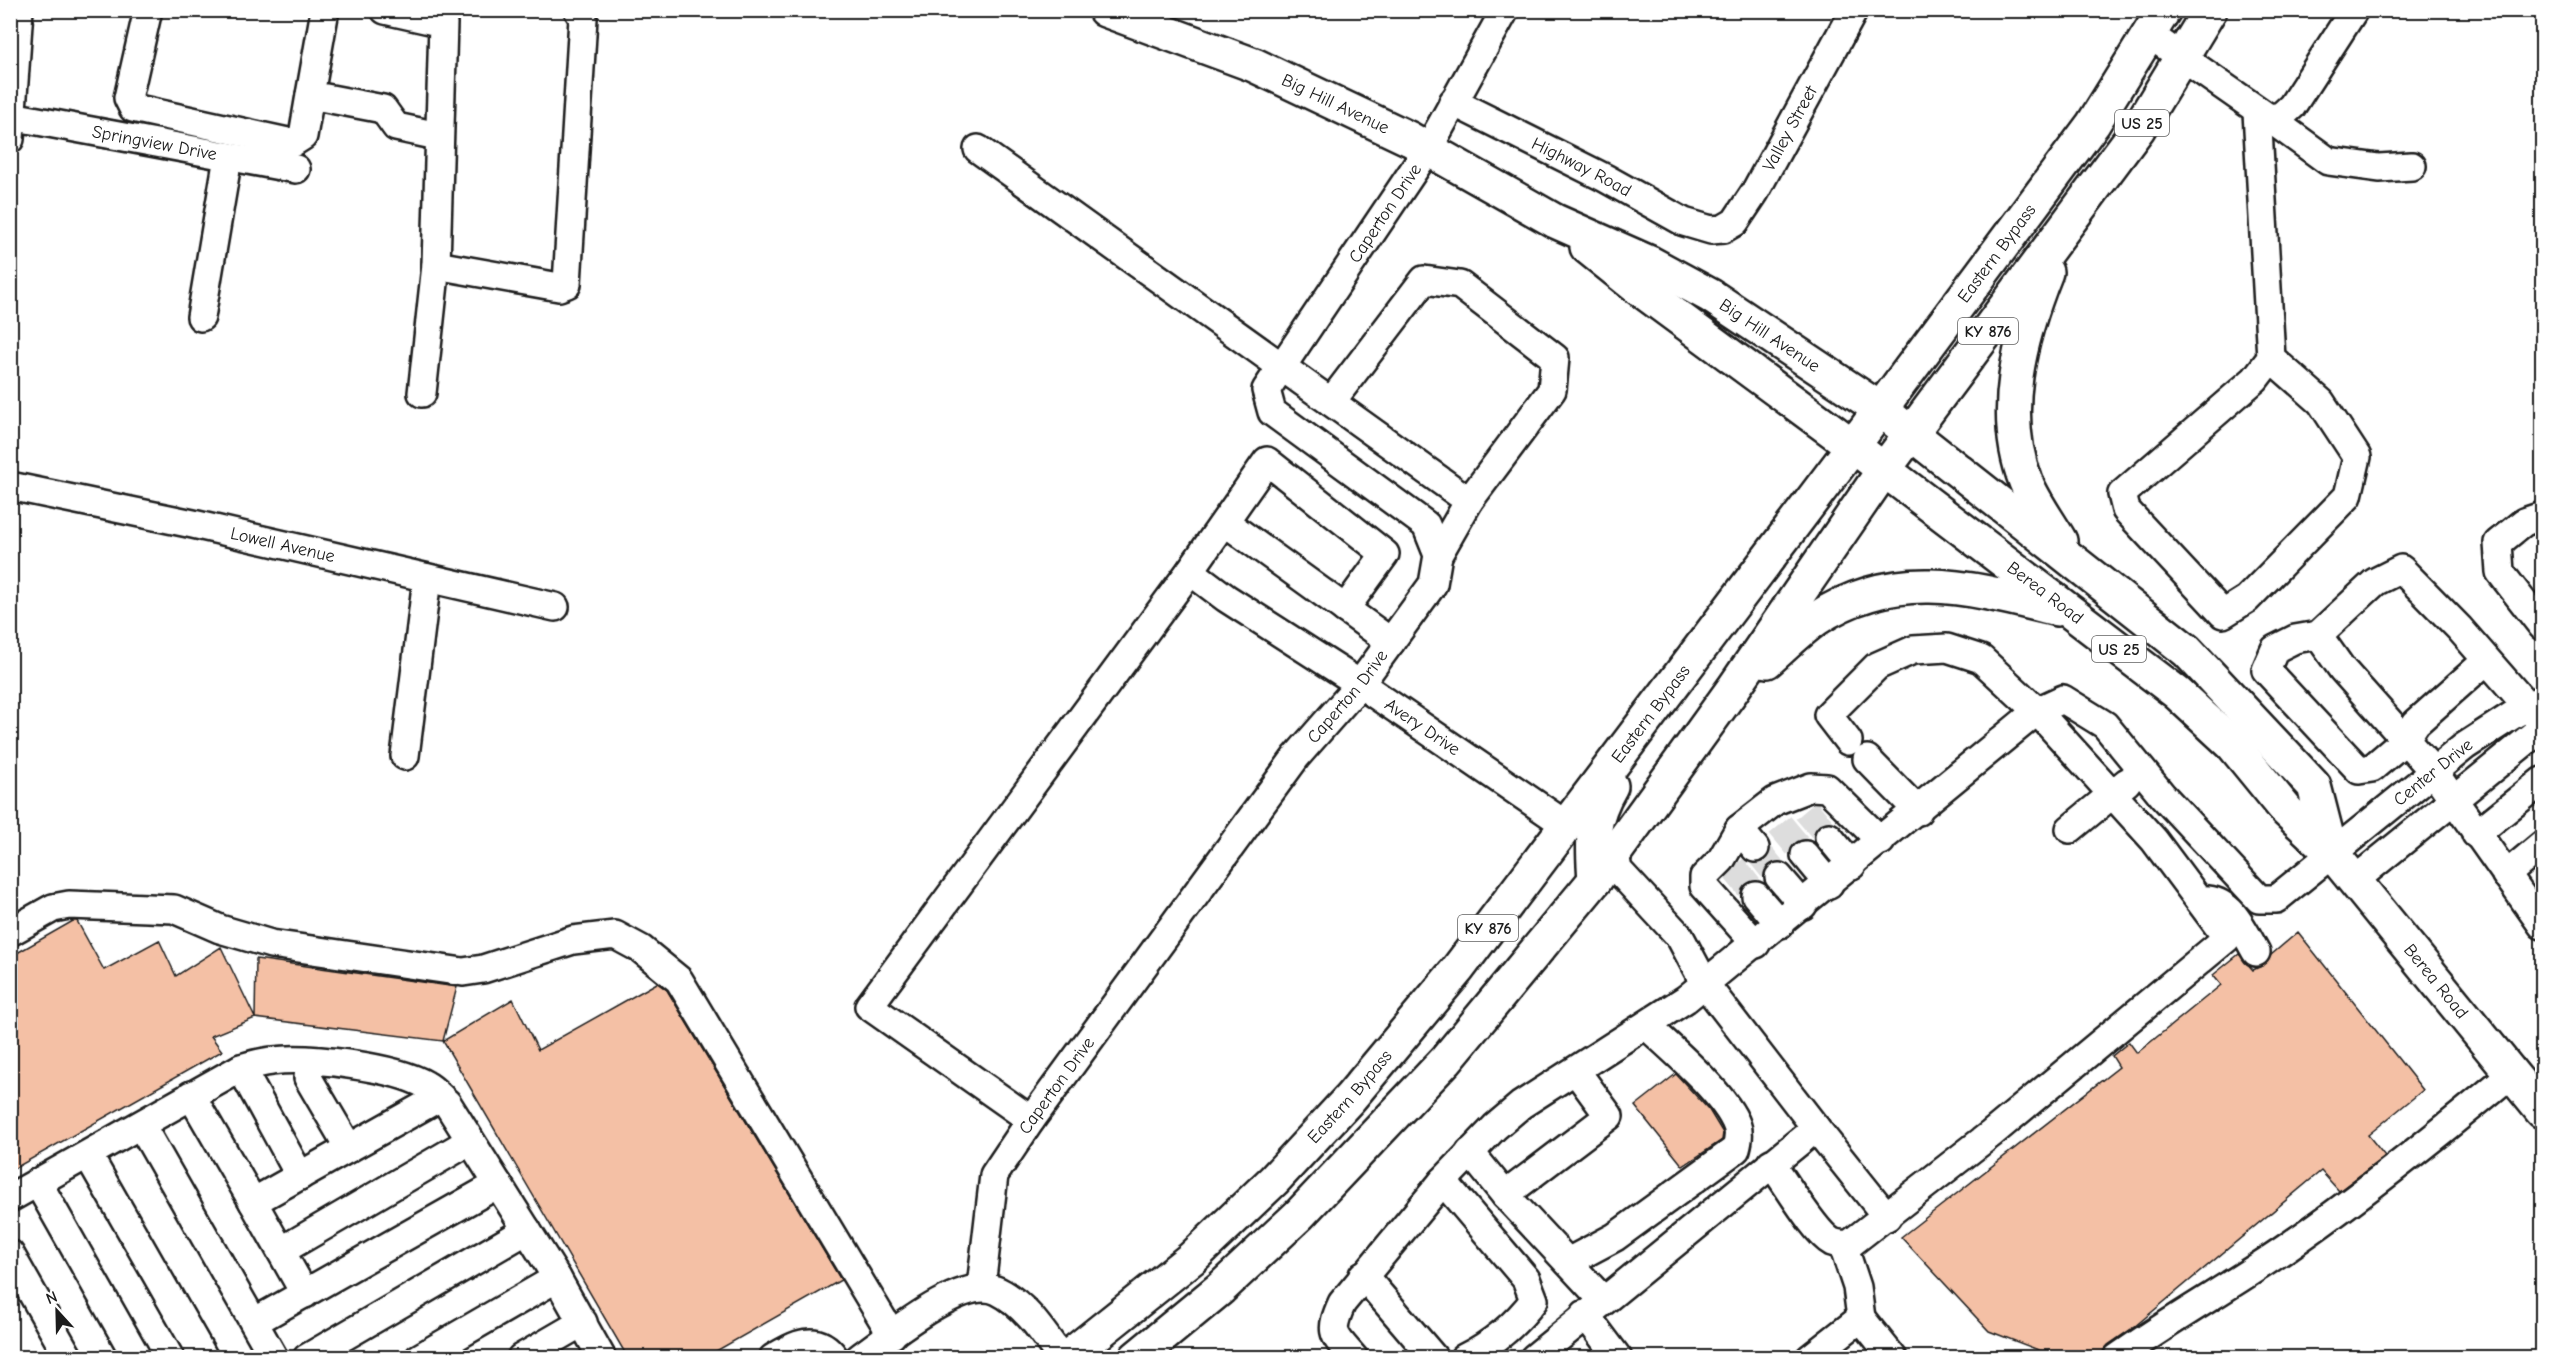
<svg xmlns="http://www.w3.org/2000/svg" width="2553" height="1368" viewBox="0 0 2553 1368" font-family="'Comic Neue',sans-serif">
  <rect width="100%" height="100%" fill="#fff"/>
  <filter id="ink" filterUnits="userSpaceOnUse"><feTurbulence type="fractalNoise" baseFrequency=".0167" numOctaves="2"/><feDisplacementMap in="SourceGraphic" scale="12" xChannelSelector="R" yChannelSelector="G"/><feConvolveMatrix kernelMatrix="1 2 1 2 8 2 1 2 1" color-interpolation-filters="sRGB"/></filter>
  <g filter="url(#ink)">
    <path fill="#f4c0a5" stroke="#1c1c1c" stroke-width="1.5" d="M73 921H77L104 970 159 940 176 976 221 947 255 1018 211 1036 222 1051 10 1171V957Z
      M2298 932 2423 1090 2368 1135 2385 1156 2339 1191 2321 1171 2134 1327 2108 1345 2098 1358H2059L1989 1331 1901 1237 2119 1067 2112 1056 2129 1042 2137 1053 2221 985 2213 975 2239 954 2253 970 2264 965 2271 955Z
      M256 959 457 987 443 1041 255 1018Z
      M657 983 667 990 841 1280 704 1358H628L443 1041 513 999 538 1050Z
      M1676 1074 1709 1110 1723 1133 1722 1140 1683 1166 1635 1106Z"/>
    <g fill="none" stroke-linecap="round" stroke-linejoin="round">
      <path stroke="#ddd" stroke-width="27" stroke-dasharray="27 14" stroke-linecap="butt" d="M1806 810 1829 837
        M1780 825 1805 855
        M1755 848 1779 877
        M1733 867 1756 896"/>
      <defs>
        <g id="minor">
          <path d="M148 10 128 98 133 108 292 143 303 136 310 95"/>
          <path d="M325 10 310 95 383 109 396 127 438 136"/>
          <path d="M385 10 443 23 436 265 422 393"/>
          <path d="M2150 35 2269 118 2281 116 2292 106 2354 10"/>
          <path id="s1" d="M1453 102 1605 178 1684 222 1711 230 1723 229 1735 222 1755 192 1854 10"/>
          <path d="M2257 112 2271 358 2255 379 2122 494 2126 510 2223 614 2247 599 2348 496 2357 457 2321 402 2271 358"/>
          <path id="s2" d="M11 116 296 169"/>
          <path d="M2269 118 2328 161 2379 168 2412 166"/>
          <path d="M10 139 19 10"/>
          <path d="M978 149 1469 501 1438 555"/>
          <path d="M436 265 559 287 567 284 583 18 578 10"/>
          <path d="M201 317 228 157"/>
          <path d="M1331 402 1424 280 1460 285 1555 358 1552 390 1469 501"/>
          <path id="s3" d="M10 486 193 524 555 607"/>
          <path d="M2542 516 2524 522 2498 543 2500 572 2542 626"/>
          <path d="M1225 522 1391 642"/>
          <path id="s4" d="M1190 571 1226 598 1360 684 1566 825"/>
          <path d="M2318 635 2342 669 2434 772 2542 925"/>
          <path d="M2487 660 2416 723 2405 740 2372 768 2359 770 2266 670 2275 649 2295 639 2318 635 2375 582 2401 569 2459 628 2542 723"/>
          <path d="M405 756 427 578"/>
          <path d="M1867 759 1918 811"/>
          <path d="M1739 829 1755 848"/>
          <path d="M2070 829 2127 782"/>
          <path d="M2476 834 2542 781"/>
          <path d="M1829 837 1852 865"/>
          <path d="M1805 855 1829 884"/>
          <path d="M2506 875 2542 845"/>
          <path d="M1779 877 1803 905"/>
          <path d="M2355 880 2542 728"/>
          <path d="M1756 896 1780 924"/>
          <path d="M2199 900C2230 896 2242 928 2256 952"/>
          <path d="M10 932 53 908 69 905 174 909 220 929 271 944 463 972 483 969 573 940 615 935 641 949 679 980 892 1335"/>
          <path d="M1756 944 1704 886V877L1721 860 1739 829 1775 801 1811 787 1827 788 1881 841"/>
          <path d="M310 1062 308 1078 349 1148"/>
          <path d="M241 1068 300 1176"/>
          <path d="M191 1095 253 1202"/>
          <path d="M1031 1120 869 1006 1190 571 1267 461 1385 554 1345 609"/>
          <path d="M141 1125 274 1358"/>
          <path d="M1816 1128 1887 1217"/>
          <path d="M1470 1152 1505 1195 1603 1300"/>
          <path d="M88 1155 204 1358"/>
          <path d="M1771 1163C1786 1182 1814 1232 1832 1242 1839 1245 1844 1245 1851 1243L1991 1134 2227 938 2154 840 2037 711 1981 659 1947 648 1913 650 1877 666 1828 715 1848 741"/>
          <path d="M1443 1181 1526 1279 1534 1300C1516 1324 1492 1344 1464 1358"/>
          <path d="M38 1183 137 1358"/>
          <path d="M1505 1195 1609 1116 1576 1071"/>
          <path d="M10 1198 241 1068C251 1065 262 1062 272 1061 308 1056 395 1067 426 1085 434 1089 440 1097 447 1103L557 1278 602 1358"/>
          <path d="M281 1251 470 1141"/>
          <path d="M10 1254 69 1358"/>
          <path d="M1568 1262 1615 1237 1736 1149C1738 1142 1740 1134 1737 1126 1726 1095 1672 1049 1647 1026"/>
          <path d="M1363 1275 1434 1358"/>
          <path id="s5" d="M981 1287 994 1175 1031 1120 1296 757 1360 684 1433 584 1438 555 1426 525 1272 412 1266 390 1428 149 1505 10"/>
          <path d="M305 1294 253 1202 440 1097"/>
          <path d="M1585 1314 1618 1358"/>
          <path d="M1861 1318 1893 1358"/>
          <path d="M254 1322 498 1184"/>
          <path d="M307 1358 527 1230"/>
          <path d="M419 1358 557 1278"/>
          <path d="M521 1358 583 1322"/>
          <path d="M773 1358C795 1345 817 1332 835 1358"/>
          <path d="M859 1358C889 1337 963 1274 998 1291 1025 1304 1044 1334 1061 1358"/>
          <path id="s6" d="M1354 1358C1334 1335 1328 1334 1342 1303L1443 1181 1495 1127 1521 1105 1686 999 2037 711 2063 699 2105 725 2163 796 2259 899H2276L2465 746 2516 713 2542 699"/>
          <path d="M1534 1358 1816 1128 1705 984 1680 937 1618 870 1615 853"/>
          <path d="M1810 1358 1861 1318 1857 1287 1843 1245"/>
          <path d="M2117 1358C2173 1318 2233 1285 2289 1246 2367 1192 2440 1133 2512 1073"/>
        </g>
        <g id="major">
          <path id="s7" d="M1105 10 1254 65 1410 139 1555 221 1650 263 1711 296 1880 409 2187 651 2314 786 2331 852"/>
          <path id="s8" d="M1587 247 1633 284 1853 446 2177 693 2233 745 2287 811 2331 852 2542 1111"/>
          <path d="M2046 272C2020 337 1999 413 2026 482 2034 502 2049 522 2060 541"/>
          <path d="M1767 661C1783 647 1799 631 1816 619 1896 566 1972 588 2057 609"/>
          <path d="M1595 880C1592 841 1591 820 1611 786"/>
          <path id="s9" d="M1067 1358 1192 1258 1274 1180 1350 1098 1457 970 1853 446 2093 124 2164 10"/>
          <path d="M1136 1358 1221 1288 1299 1215 1446 1060 1595 880 1733 689 1883 471 2138 129 2210 10"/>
        </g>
      </defs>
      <use href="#minor" stroke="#1c1c1c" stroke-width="32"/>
      <use href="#major" stroke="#1c1c1c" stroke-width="38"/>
      <use href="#minor" stroke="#fff" stroke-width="27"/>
      <use href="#major" stroke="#fff" stroke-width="33"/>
    </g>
  </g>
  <g text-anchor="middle" stroke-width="4.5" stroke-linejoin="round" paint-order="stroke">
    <g fill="#fff" stroke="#606060" stroke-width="1.5">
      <rect x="2115" y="110" width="54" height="26" rx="4.5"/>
      <rect x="1958" y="318" width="60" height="26" rx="4.5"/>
      <rect x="2092" y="636" width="54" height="26" rx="4.5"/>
      <rect x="1458" y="915" width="60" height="26" rx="4.5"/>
    </g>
    <g font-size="16" font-weight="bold" fill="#1c1c1c">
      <text x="2142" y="129">US 25</text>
      <text x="1988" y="337">KY 876</text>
      <text x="2119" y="655">US 25</text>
      <text x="1488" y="934">KY 876</text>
    </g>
    <g font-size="18" fill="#1c1c1c" stroke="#fff">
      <text dy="6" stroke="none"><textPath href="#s7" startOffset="249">Big Hill Avenue</textPath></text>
      <text dy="6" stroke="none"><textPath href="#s1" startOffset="423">Valley Street</textPath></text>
      <text dy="6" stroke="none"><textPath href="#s2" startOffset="146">Springview Drive</textPath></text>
      <text dy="6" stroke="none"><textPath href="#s1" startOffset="144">Highway Road</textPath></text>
      <text dy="6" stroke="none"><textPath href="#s5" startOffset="1338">Caperton Drive</textPath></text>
      <text dy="6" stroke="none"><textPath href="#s9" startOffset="1449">Eastern Bypass</textPath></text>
      <text dy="6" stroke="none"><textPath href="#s7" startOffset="742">Big Hill Avenue</textPath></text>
      <text dy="6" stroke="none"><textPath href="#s3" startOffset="279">Lowell Avenue</textPath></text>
      <text dy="6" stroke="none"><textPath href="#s8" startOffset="574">Berea Road</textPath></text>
      <text dy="6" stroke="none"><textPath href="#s5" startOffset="708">Caperton Drive</textPath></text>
      <text dy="6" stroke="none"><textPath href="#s9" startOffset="873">Eastern Bypass</textPath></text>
      <text dy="6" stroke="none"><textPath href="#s4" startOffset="280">Avery Drive</textPath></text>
      <text dy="6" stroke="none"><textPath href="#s6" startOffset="1510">Center Drive</textPath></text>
      <text dy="6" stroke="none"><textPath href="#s8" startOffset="1128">Berea Road</textPath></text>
      <text dy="6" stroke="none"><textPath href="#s5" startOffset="222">Caperton Drive</textPath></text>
      <text dy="6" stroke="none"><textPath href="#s9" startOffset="386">Eastern Bypass</textPath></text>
    </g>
  </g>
  <rect width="2553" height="1368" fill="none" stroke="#fff" stroke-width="36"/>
  <rect x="18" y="18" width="2517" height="1332" fill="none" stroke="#1c1c1c" stroke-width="2" filter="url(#ink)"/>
  <g transform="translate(57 1311) rotate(338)" stroke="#ffffff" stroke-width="4.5" paint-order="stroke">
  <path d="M0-4.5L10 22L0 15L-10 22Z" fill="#1c1c1c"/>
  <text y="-9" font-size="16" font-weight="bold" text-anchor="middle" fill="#1c1c1c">N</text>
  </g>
</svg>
